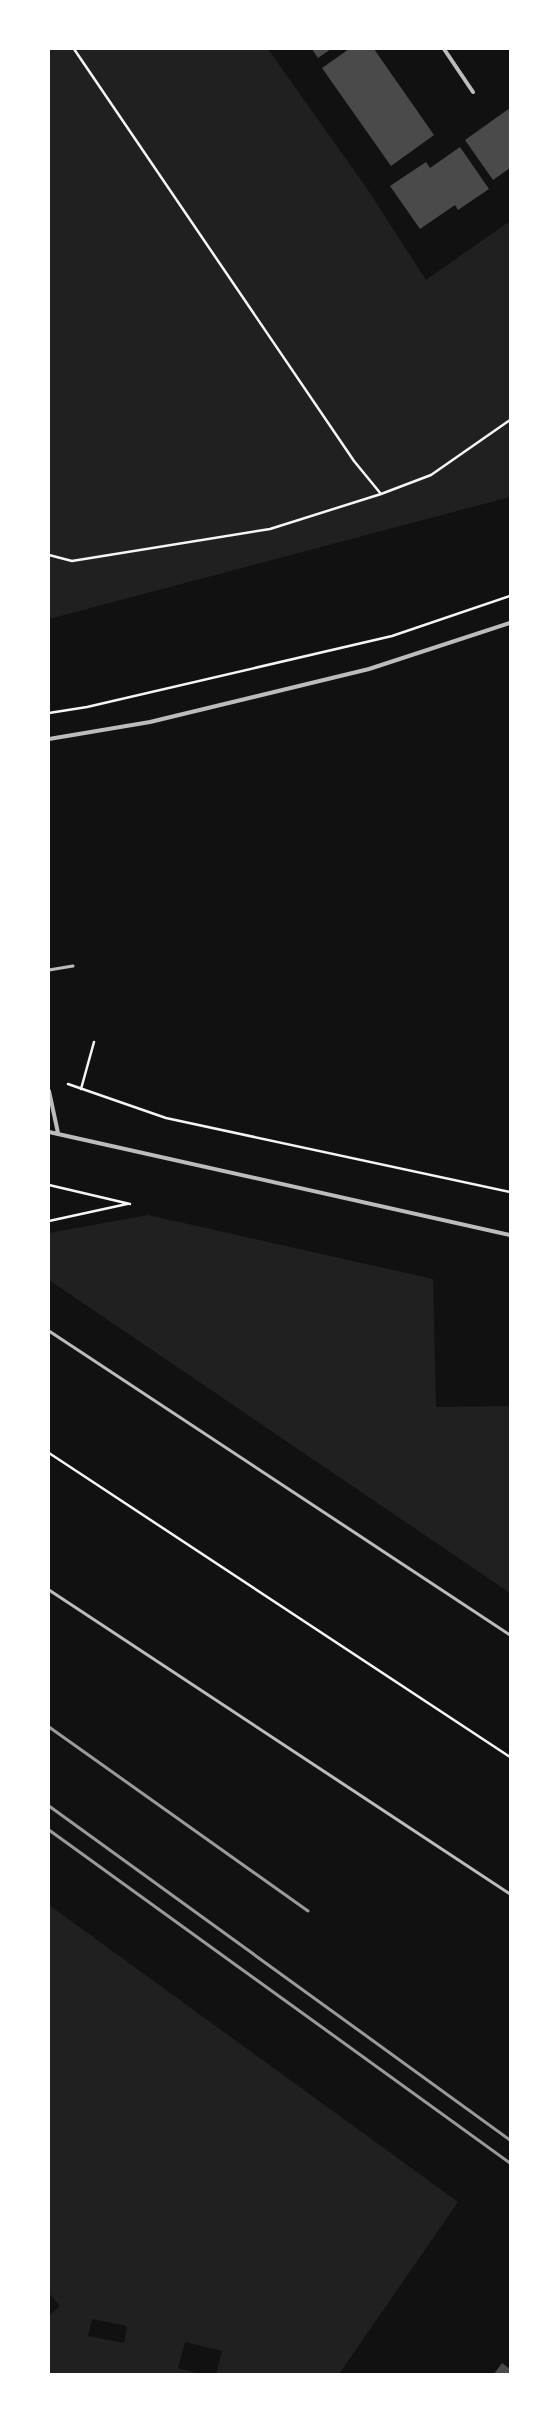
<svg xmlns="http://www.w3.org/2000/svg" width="559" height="2423" viewBox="0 0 559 2423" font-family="'Archivo Narrow',sans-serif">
  <rect width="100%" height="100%" fill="#111"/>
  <path fill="#202020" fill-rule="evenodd" d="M49 49H268L368 190 426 280 510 221V497L49 619Z
    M148 1215 433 1279 436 1407 510 1406V1593L49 1280V1233Z
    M49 1905 458 2202 339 2374H216L222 2351 185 2342 178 2368 201 2374H49V2316L60 2306 49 2293ZM92 2319 127 2326 124 2343 88 2336Z"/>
  <path fill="#4a4a4a" d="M312 49H331L318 58Z
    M349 49H374L434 135 391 166 322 68Z
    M510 108V168L493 180 465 140Z
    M460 147 489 189 458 210 455 205 420 229 390 186 426 162 430 168Z
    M502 2363 510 2369V2374H494Z"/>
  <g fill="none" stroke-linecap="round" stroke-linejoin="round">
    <path stroke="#f5f5f5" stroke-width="2.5" d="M74 49 354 461 381 494 431 475 510 420
      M49 555 72 561 270 529 381 494
      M49 713 87 707 392 636 510 596
      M68 1084 166 1118 510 1192
      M81 1089 94 1042
      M49 1185 130 1204
      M49 1221 127 1204
      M49 1453 510 1757"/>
    <path stroke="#bcbcbc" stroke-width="3" d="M49 970 73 966
      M49 1331 510 1635
      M49 1590 510 1894"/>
    <path stroke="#bcbcbc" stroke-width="4" d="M444 49 473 92
      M49 739 150 722 369 669 510 623
      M49 1091 58 1133
      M49 1132 510 1235"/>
    <path stroke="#9a9a9a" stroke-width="3" d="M49 1727 308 1911
      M49 1806 510 2140
      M49 1830 510 2163"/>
  </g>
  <rect width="559" height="2423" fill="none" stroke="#ffffff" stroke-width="100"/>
</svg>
